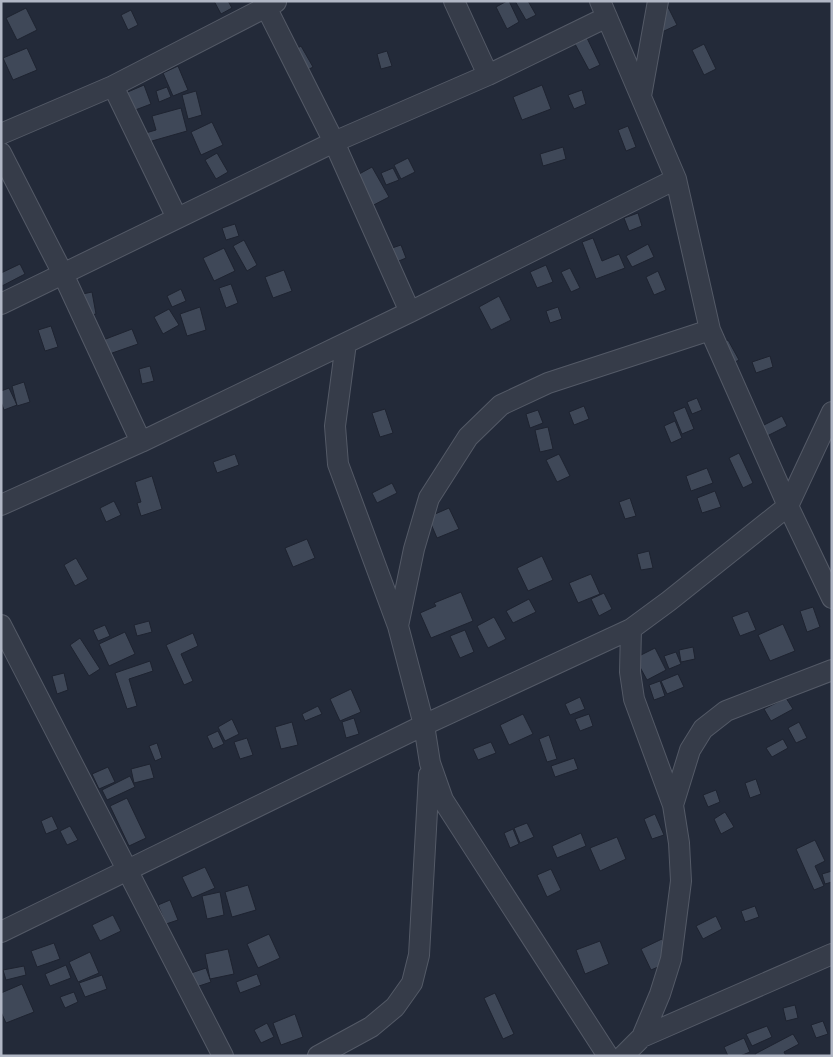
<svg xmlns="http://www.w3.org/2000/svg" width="833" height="1057" viewBox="0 0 833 1057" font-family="Commissioner,sans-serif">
  <rect width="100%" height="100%" fill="#232a39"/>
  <path fill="#3f4858" stroke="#1e2330" d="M214 1H228L232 8 221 14Z
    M507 1H509L519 22 507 29 496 7Z
    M515 1H528L536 15 526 20Z
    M665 1 677 25 662 32Z
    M26 8 37 30 17 40 6 18Z
    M131 10 138 25 128 30 121 15Z
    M587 38 600 65 589 70 575 44Z
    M704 44 716 69 704 75 692 50Z
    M301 46 313 67 300 74 289 53Z
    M27 48 37 70 13 80 3 58Z
    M387 51 392 66 381 69 377 54Z
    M178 66 188 90 173 96 163 73Z
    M144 85 151 104 130 112 123 94Z
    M542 85 551 109 522 120 513 97Z
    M167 87 171 97 159 102 156 91Z
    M582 90 586 104 574 109 568 95Z
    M196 91 202 115 188 119 182 95Z
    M181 108 187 131 145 143 142 134 156 130 152 116Z
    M212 122 223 145 201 155 191 132Z
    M628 126 636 147 626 151 618 130Z
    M563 147 566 159 543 166 540 154Z
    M217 153 228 172 216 179 205 160Z
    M408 158 415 172 401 179 394 165Z
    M372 167 389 197 366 209 350 179Z
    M393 168 399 180 386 185 381 173Z
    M638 213 642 226 629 231 624 218Z
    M235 224 239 236 226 240 222 228Z
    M593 238 602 261 619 254 625 268 596 279 582 242Z
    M244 240 257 265 247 271 233 246Z
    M648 244 654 257 632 267 626 256Z
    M401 245 406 258 394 263 389 249Z
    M224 248 235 271 214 281 203 258Z
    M20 264 25 274 2 286 1 273Z
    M546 265 553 282 537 288 530 272Z
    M570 268 580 288 571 292 561 272Z
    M284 270 292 291 273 298 265 277Z
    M658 271 666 290 654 295 646 277Z
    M231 284 238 303 226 308 219 288Z
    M181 289 186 301 172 307 167 296Z
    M92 292 96 314 77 318 73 296Z
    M499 296 511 320 491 330 479 307Z
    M200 307 206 330 187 336 180 314Z
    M558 307 562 319 550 323 546 311Z
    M169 309 179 325 163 334 154 317Z
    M51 326 58 347 45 351 38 330Z
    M132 329 138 344 95 359 90 345Z
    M728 340 739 360 729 365 718 344Z
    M770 356 773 367 756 373 752 362Z
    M150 366 154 381 142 384 139 369Z
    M24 382 30 402 17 406 12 386Z
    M9 388 17 405 4 410 1 402V391Z
    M697 398 702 410 692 414 687 402Z
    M584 406 589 419 574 425 569 412Z
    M685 407 694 429 682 434 673 412Z
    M385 409 393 433 380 437 372 413Z
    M538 410 543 423 530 428 526 414Z
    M782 416 787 426 761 439 756 429Z
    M675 421 682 438 671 443 664 426Z
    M548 427 553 449 540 452 535 430Z
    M739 453 753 483 743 488 729 458Z
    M235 454 239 465 217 473 213 462Z
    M559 454 570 476 557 482 546 460Z
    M707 468 713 483 691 491 686 476Z
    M152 476 162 509 141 516 137 503 141 502 135 482Z
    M392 483 397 493 377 503 372 493Z
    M715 491 721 507 702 513 697 498Z
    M630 498 636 516 625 519 619 502Z
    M114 501 121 515 106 522 100 508Z
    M449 508 459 529 437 538 428 517Z
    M307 539 315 558 293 567 285 548Z
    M649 551 653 568 641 570 637 554Z
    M542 556 553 580 528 591 517 568Z
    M76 558 88 579 75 586 64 565Z
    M591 574 600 594 578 603 569 583Z
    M461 592 473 621 431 638 420 613 436 606 434 603Z
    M604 593 612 609 599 616 591 599Z
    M529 599 536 612 513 623 506 611Z
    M813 607 820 627 807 632 800 611Z
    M748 611 756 630 740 636 732 617Z
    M494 617 506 639 488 648 477 626Z
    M149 621 152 632 137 636 134 625Z
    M783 624 795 651 770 661 758 635Z
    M105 625 110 636 98 641 93 630Z
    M465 630 474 652 460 658 450 636Z
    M125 632 135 654 109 666 99 644Z
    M193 633 198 646 181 654 193 681 184 685 166 645Z
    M80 638 100 669 89 676 70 645Z
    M693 647 695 659 681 662 679 650Z
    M655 648 666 670 647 680 635 658Z
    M676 652 681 664 669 669 664 656Z
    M150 661 153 671 129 679 137 706 127 709 115 673Z
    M64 673 68 690 57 694 52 676Z
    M678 674 684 687 667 694 661 681Z
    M660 681 665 696 654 700 649 685Z
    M351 689 361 712 340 721 330 699Z
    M580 697 585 709 570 715 565 704Z
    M786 698 793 709 771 721 764 709Z
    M318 706 322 714 305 721 302 714Z
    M523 714 533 734 509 745 500 725Z
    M589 714 593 726 580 731 575 719Z
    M354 718 359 734 346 738 342 722Z
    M232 719 239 734 225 741 218 727Z
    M292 722 298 745 281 749 275 727Z
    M799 722 807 738 796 743 788 728Z
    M218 731 224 744 213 749 207 736Z
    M549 735 557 759 547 762 539 739Z
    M247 738 253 755 240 759 234 742Z
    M783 739 788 748 772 757 766 748Z
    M491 742 496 753 478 760 473 749Z
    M157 743 162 758 155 761 149 746Z
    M574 758 578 769 555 777 551 766Z
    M150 764 154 778 134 783 131 769Z
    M108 767 115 782 99 789 92 774Z
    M130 776 135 787 107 800 102 790Z
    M756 779 761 794 750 798 745 783Z
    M716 790 720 802 708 807 703 795Z
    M127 798 146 838 129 846 110 806Z
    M725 812 734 827 721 834 714 819Z
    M655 814 664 835 652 839 644 819Z
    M52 816 58 829 46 834 41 821Z
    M527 823 534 837 520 843 514 828Z
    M70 826 78 840 67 845 60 831Z
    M513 829 519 844 510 848 504 833Z
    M581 833 586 846 557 858 552 846Z
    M617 837 626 859 600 871 590 848Z
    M815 840 825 861 815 866 824 886 814 890 796 849Z
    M205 867 215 888 192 898 182 877Z
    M551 869 561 890 547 897 537 875Z
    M832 871V882L825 884 822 874Z
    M248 885 256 910 232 917 225 892Z
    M220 892 224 915 207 919 202 896Z
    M170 900 178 920 166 924 158 905Z
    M755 906 759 917 745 922 741 911Z
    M113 915 121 931 100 941 92 925Z
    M716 916 722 929 703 939 696 926Z
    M269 934 280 958 258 968 247 944Z
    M662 939 672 961 651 970 641 949Z
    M600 941 609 964 585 974 576 950Z
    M54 943 60 959 37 967 31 951Z
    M228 949 234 974 210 979 205 954Z
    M90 952 99 973 78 982 69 962Z
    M66 965 71 978 50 986 45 974Z
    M24 966 26 975 6 980 3 970Z
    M206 968 211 982 196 987 191 973Z
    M257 974 261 985 240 993 236 982Z
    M102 975 107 989 85 997 79 983Z
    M22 984 34 1012 6 1023 1 1012V993Z
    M74 992 78 1002 65 1008 60 997Z
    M495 993 514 1034 503 1039 484 998Z
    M795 1005 798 1018 786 1021 783 1008Z
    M295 1014 303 1037 281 1045 273 1023Z
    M823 1021 828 1034 816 1038 811 1025Z
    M267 1023 274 1037 261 1043 254 1030Z
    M767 1026 772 1037 752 1046 746 1034Z
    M793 1034 799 1044 784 1052 786 1056H756L755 1054Z
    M744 1038 750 1052 740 1056H728L724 1047Z"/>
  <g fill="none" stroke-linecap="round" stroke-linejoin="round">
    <defs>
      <path id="minor" d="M263 1 334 142 410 312
        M454 1 488 75
        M600 1 676 179 710 330 788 506 832 598
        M113 86 177 218
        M641 96 658 1
        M1 134 113 86 276 2
        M1 153 63 274 141 442
        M1 304 334 142 488 75 607 17
        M346 343 335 426 338 464 398 626 424 725 430 763 443 800 608 1056
        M1 505 141 442 410 312 676 179
        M1 625 223 1056
        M398 626 414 549 429 498 468 437 501 405 548 383 710 330
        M631 629 630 672 634 699 673 805 679 843 681 881 671 959 660 994 642 1037
        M673 805 690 750 703 729 726 711 832 670
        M1 932 424 725 631 629 669 601 788 506 832 412
        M318 1056 371 1027 395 1007 412 983 419 955 429 775
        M623 1056 642 1037 832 954"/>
    </defs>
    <use href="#minor" stroke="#545a67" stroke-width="22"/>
    <use href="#minor" stroke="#363c49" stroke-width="20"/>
  </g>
  <rect width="833" height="1057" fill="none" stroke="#b1b7c5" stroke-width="5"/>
</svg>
